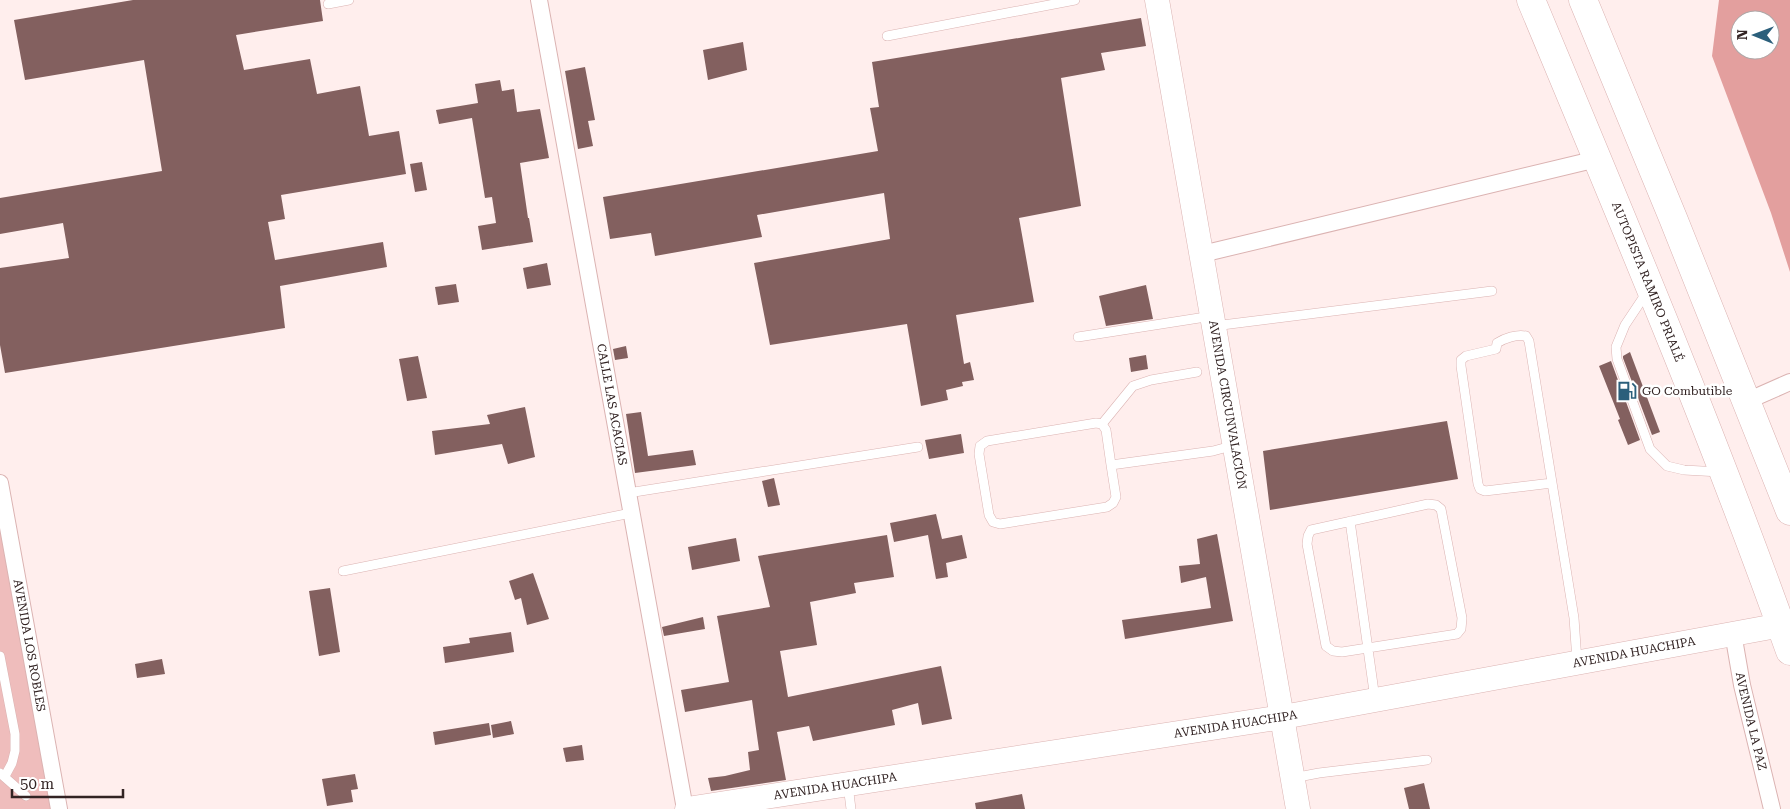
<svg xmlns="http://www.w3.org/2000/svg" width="1790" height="809" viewBox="0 0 1790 809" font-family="'Roboto Serif',serif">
  <rect width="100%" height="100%" fill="#ffeeed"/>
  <path fill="#efbdbc" d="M0 515 54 809H0Z"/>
  <path fill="#e39f9e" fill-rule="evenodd" d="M1719 0H1790V272L1771 213 1712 56ZM1740 20H1770V50H1740Z"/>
  <path fill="#83605f" d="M133 0H320L323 21 236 35 244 70 310 59 317 94 360 86 369 136 399 131 406 174 281 195 285 219 268 222 275 260 383 242 387 267 280 286 285 328 5 373 0 345V268L69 258 63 223 0 234V198L162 171 144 60 25 80 14 20Z
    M1141 18 1146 46 1101 53 1105 70 1061 78 1081 206 1019 218 1034 302 956 315 964 364 970 362 974 380 962 382 963 386 946 390 948 400 921 406 907 324 770 345 754 263 890 239 884 193 757 215 762 237 655 256 651 233 610 239 603 197 878 151 870 108 879 107 872 62Z
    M743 42 747 70 708 80 703 50Z
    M585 67 595 120 588 121 593 146 578 149 565 71Z
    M500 80 502 91 514 89 517 112 540 109 549 158 520 163 528 218H529L533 242 482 250 478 226 496 223 492 197 485 198 472 118 439 124 436 110 478 103 475 84Z
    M422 162 427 190 415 192 410 164Z
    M547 263 551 285 527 289 523 268Z
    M456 284 459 302 438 305 435 287Z
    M1146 285 1153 319 1106 326 1099 296Z
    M626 346 628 358 615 360 613 349Z
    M1630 352 1660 432 1652 435 1623 358V356Z
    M1146 355 1148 369 1131 372 1129 358Z
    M418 356 427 398 407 401 399 359Z
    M1611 361 1640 440 1628 445 1618 420 1620 419 1599 366Z
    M525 407 535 457 508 464 502 444 435 455 432 431 490 424 487 415Z
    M641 412 648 456 693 450 696 465 635 473 626 414Z
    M1447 421 1458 479 1270 510 1263 451Z
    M961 434 964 453 929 459 925 440Z
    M774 478 780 505 768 507 762 481Z
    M936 514 942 539 962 535 967 558 946 563 948 577 936 579 928 535 894 542 890 523Z
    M1217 534 1233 621 1125 639 1122 620 1211 608 1206 577 1181 583 1179 566 1200 564 1197 539Z
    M887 535 894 577 854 583 856 593 810 602 817 645 780 651 788 697 941 666 952 719 922 725 918 703 892 710 895 725 813 741 809 726 777 732 786 780 711 791 708 778 725 776 750 770 748 752 759 750 752 700 685 712 681 690 729 682 717 616 770 607 758 556Z
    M736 538 740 561 692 570 688 547Z
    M533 573 549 619 527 625 521 598 515 600 509 581Z
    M330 588 340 652 319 656 309 591Z
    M703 617 705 629 664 636 662 627Z
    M511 632 514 652 445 663 443 647 470 643 469 638Z
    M162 659 165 674 137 678 135 664Z
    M511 721 514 734 493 738 491 725Z
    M489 723 491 735 435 745 433 732Z
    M582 745 584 760 566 762 563 748Z
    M355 774 358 789 351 790 353 802 327 806 322 779Z
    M1424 783 1430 809H1409L1404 788Z
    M1022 794 1025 809H976L975 803Z"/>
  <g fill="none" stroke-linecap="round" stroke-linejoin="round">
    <defs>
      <path id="lane" d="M328 4 349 0
        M887 36 1075 0
        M1647 292 1625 325 1616 347 1617 359 1650 449 1667 466 1684 470 1720 472
        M1214 326 1492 291
        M1078 337 1212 316
        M1102 424 1133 386 1151 380 1197 372
        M1111 465 1116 497 1113 503 1107 507 1000 524 993 522 989 515 979 454 980 446 987 441 1096 423 1102 424 1106 430 1111 465 1213 451 1235 445
        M1552 483 1485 491 1480 489 1478 484 1461 366V360L1466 356 1496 349 1497 343C1505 338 1517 334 1526 336L1529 341 1574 618 1577 661
        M628 493 918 447
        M1428 504 1436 505 1441 509 1462 618 1461 629 1457 634 1342 652 1333 651 1326 646 1307 544 1308 536 1311 530Z
        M1350 521 1375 699
        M343 571 631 513
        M0 656 15 734V751L12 763 5 776
        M0 773 26 796
        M1293 778 1319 773 1427 760
        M848 785 851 809"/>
      <g id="street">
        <path id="s1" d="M539 0 685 809"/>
        <path d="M1202 254 1597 159"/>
        <path d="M1747 401 1790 382"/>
        <path id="s2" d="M0 483 59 809"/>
        <path id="s3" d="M1733 633 1742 685 1772 809"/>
      </g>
      <g id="secondary">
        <path id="s4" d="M1157 0 1298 809"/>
        <path id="s5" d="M687 809 1283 717 1781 625"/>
      </g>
      <g id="highway">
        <path id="s6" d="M1531 0C1621 216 1712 431 1790 651"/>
        <path d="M1583 0 1673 218 1790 511"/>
      </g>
    </defs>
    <use href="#lane" stroke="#dbb3b2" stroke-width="10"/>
    <use href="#street" stroke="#dbb3b2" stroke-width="18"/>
    <use href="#secondary" stroke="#dbb3b2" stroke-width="25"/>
    <use href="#highway" stroke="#dbb3b2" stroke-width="29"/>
    <use href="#lane" stroke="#fff" stroke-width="9"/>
    <use href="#street" stroke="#fff" stroke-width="16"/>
    <use href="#secondary" stroke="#fff" stroke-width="24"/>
    <use href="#highway" stroke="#fff" stroke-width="28"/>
  </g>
  <defs>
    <symbol id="fuel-bare" viewBox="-9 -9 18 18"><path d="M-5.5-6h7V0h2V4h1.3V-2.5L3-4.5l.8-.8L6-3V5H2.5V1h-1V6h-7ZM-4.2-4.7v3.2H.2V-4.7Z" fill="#2b5f7b" stroke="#fff" stroke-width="2.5" paint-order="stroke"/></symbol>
  </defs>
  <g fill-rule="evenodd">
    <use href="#fuel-bare" x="1613" y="377" width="28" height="28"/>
  </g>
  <g text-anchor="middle" stroke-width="5" stroke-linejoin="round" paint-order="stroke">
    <g font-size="12" fill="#322323" stroke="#fff">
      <text dy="4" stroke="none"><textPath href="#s6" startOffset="305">AUTOPISTA RAMIRO PRIALÉ</textPath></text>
      <text dy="4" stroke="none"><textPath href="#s4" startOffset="411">AVENIDA CIRCUNVALACIÓN</textPath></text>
      <text dy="4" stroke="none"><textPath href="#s1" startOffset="411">CALLE LAS ACACIAS</textPath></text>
      <text dy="4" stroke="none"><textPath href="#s2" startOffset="165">AVENIDA LOS ROBLES</textPath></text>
      <text dy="4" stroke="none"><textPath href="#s5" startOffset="960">AVENIDA HUACHIPA</textPath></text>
      <text dy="4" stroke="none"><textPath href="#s3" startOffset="90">AVENIDA LA PAZ</textPath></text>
      <text dy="4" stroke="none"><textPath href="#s5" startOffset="555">AVENIDA HUACHIPA</textPath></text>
      <text dy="4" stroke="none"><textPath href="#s5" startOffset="150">AVENIDA HUACHIPA</textPath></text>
    </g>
    <g font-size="12" fill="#322323" stroke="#fff" text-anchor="start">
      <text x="1642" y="395">GO Combutible</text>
    </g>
  </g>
  <g transform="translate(1755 35) rotate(271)"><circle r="24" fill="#ffffff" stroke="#ada7a7"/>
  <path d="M0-4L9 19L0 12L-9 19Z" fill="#2b5f7b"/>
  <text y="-8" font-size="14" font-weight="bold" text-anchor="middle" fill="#322323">N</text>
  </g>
  <path d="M12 789v8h111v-8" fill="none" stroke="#322323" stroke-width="2.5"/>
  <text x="20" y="789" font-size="15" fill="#322323" stroke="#ffffff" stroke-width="4" paint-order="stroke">50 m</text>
</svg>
